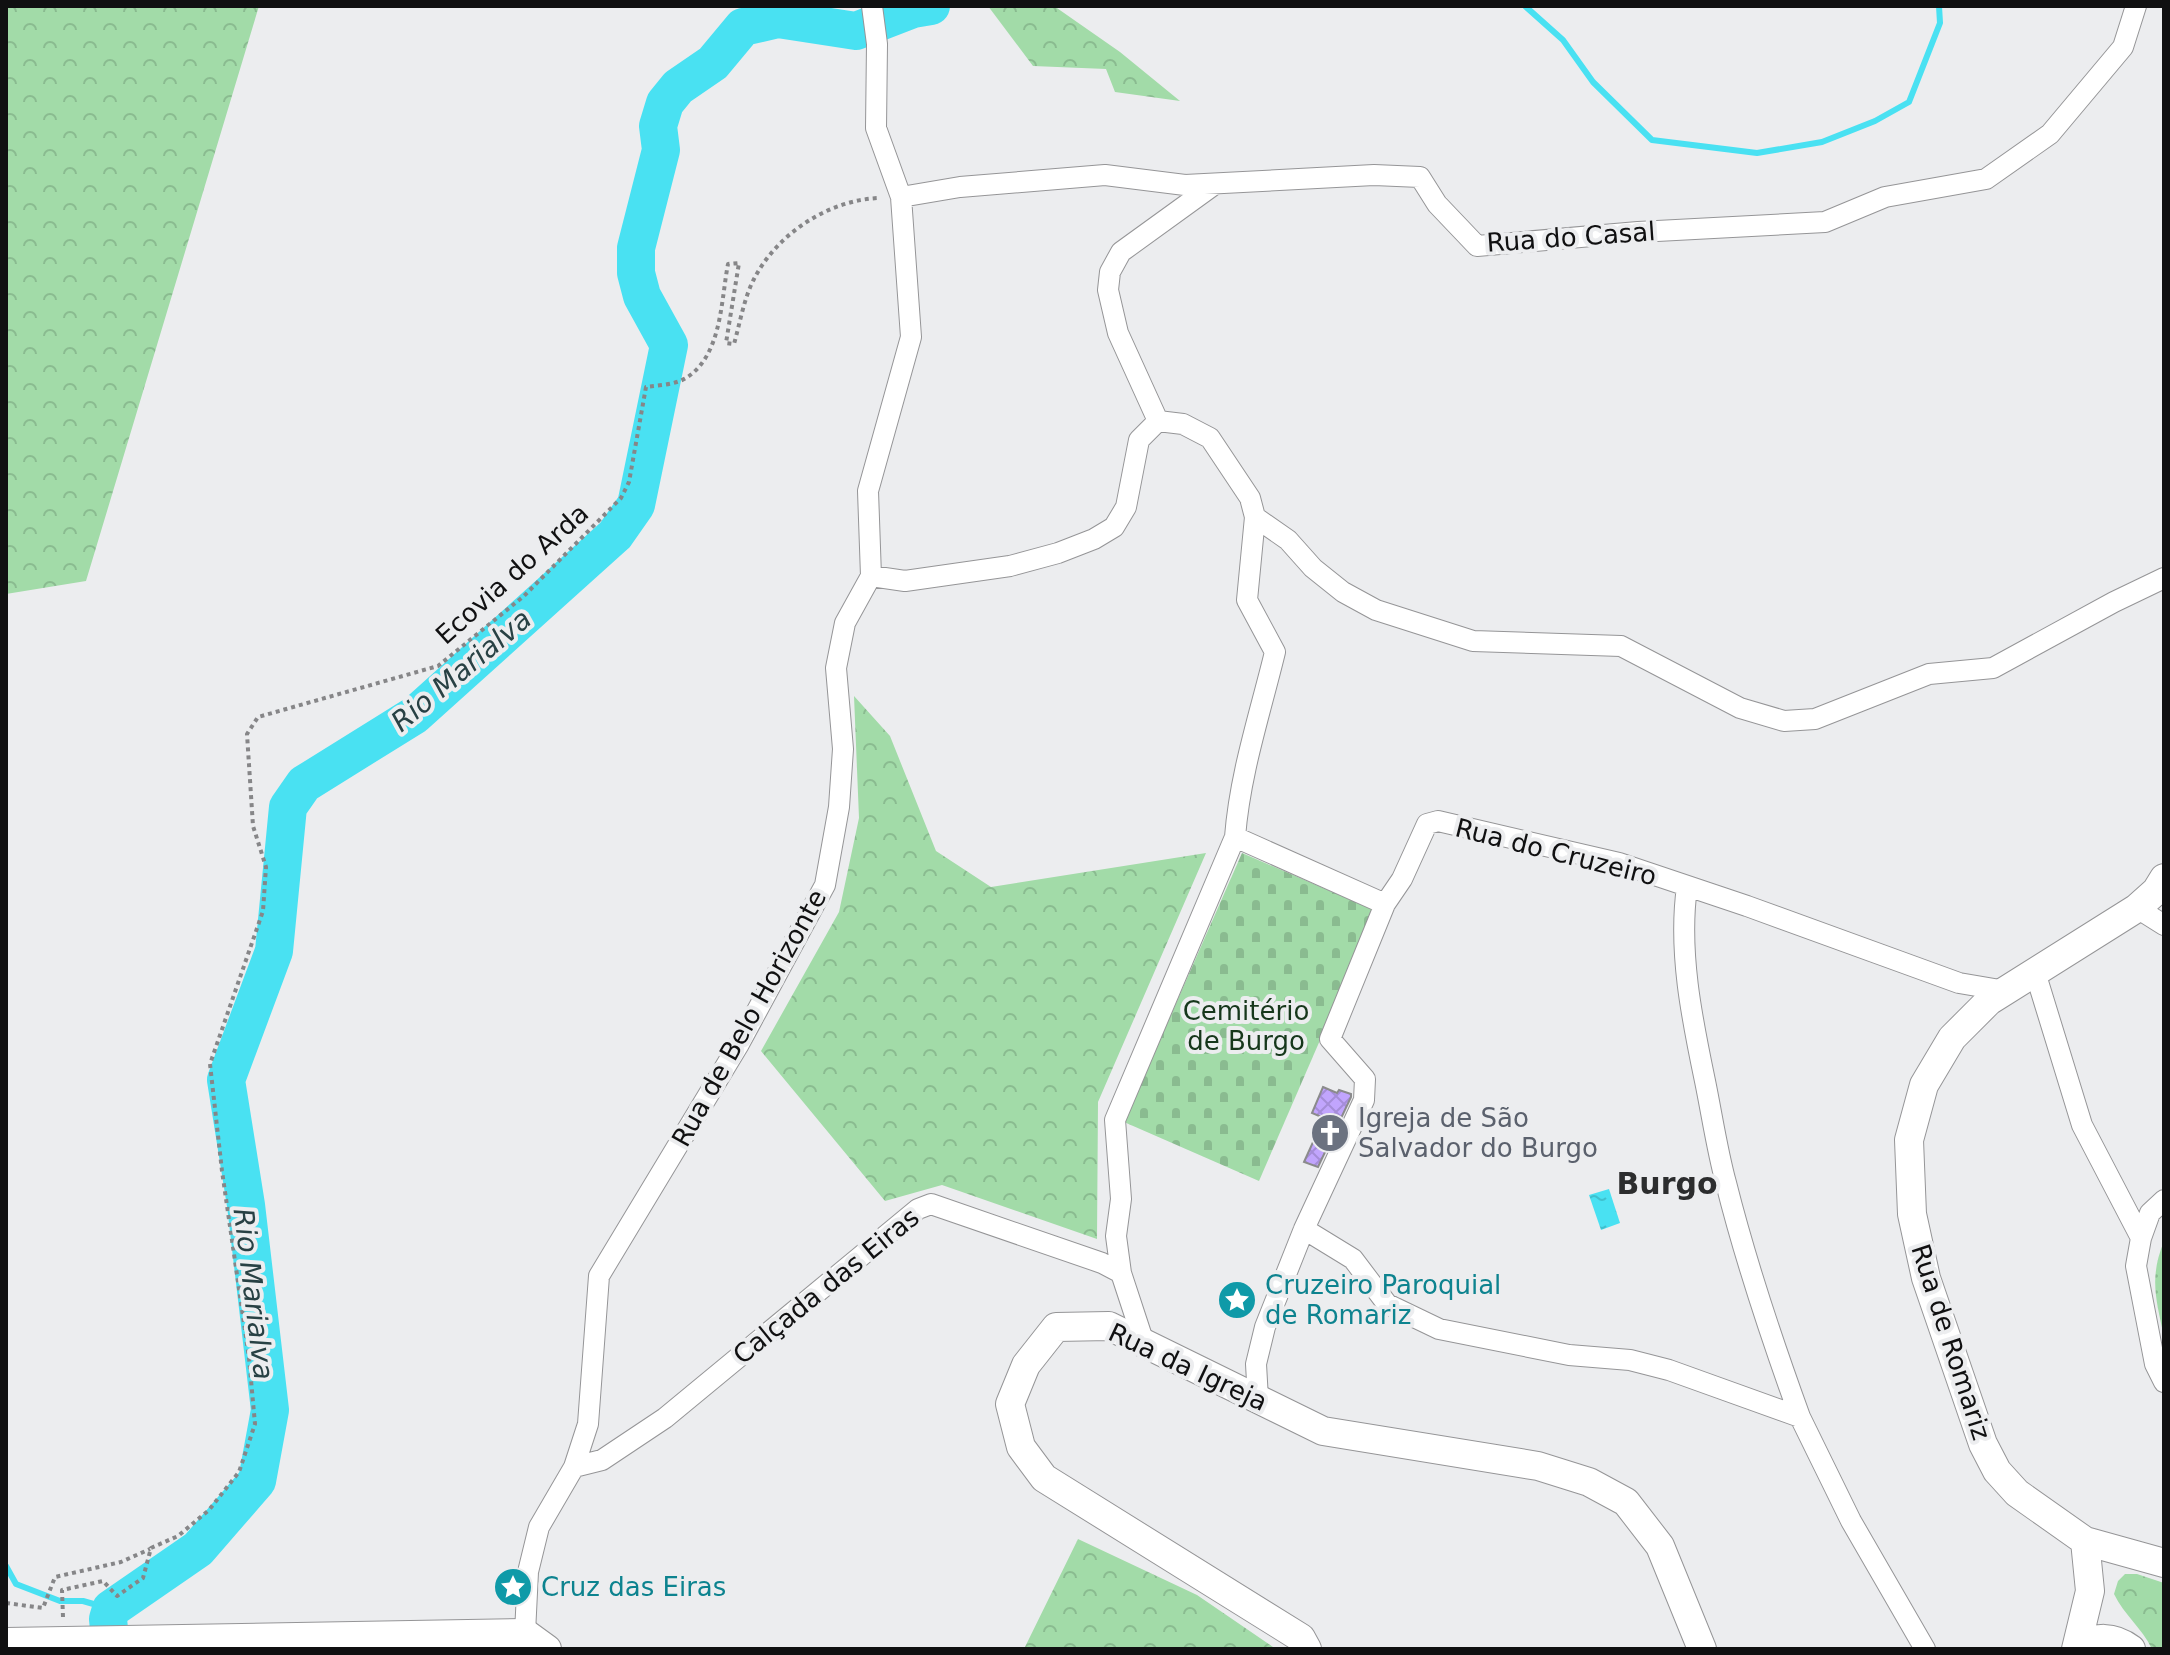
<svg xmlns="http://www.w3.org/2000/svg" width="2170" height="1655" viewBox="0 0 2170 1655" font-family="'DejaVu Sans',sans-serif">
  <defs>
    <pattern id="grass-dots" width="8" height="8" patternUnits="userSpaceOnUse" patternTransform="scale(2)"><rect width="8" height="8" fill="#a2dba8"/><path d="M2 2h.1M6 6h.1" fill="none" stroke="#8abb90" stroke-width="1.8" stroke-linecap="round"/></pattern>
    <pattern id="forest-crowns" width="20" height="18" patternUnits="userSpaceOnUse" patternTransform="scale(2)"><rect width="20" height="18" fill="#a2dba8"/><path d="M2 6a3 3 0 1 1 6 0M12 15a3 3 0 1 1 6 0" fill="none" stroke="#8abb90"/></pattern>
    <pattern id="cemetery-stones" width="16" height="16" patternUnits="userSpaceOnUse" patternTransform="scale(2)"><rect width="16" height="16" fill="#a2dba8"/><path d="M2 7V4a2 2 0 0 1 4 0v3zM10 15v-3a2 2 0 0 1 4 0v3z" fill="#8abb90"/></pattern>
    <pattern id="water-ripples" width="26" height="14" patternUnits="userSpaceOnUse" patternTransform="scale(2)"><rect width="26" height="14" fill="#49e1f2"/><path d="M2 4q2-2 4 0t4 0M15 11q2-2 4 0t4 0" fill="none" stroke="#3fc0ce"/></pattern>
    <pattern id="building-cross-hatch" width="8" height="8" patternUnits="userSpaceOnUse" patternTransform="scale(2)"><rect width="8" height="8" fill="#c1a5fd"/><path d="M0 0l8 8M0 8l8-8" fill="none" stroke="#a58dd8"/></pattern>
  </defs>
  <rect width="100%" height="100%" fill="#ecedef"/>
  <path fill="url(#grass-dots)" d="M2164 1241V1337C2156 1299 2149 1278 2164 1241Z"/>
  <path fill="url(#forest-crowns)" d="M6 6H259L86 581 6 594Z
    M988 6H1054L1120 52 1180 101 1115 92 1106 69 1033 66Z
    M854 696 890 736 936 851 991 887 1206 853 1098 1102 1097 1239 942 1185 885 1201 761 1051 839 912 859 818Z
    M1078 1539 1197 1595 1276 1649H1024Z
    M2125 1574H2137L2164 1583V1649H2152C2142 1628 2124 1615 2114 1594L2118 1581Z"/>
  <path fill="url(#cemetery-stones)" d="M1242 853 1376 911 1259 1181 1124 1122Z"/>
  <path fill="url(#water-ripples)" d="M1609 1189 1620 1223 1601 1230 1589 1195Z"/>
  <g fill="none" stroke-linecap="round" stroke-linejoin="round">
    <path stroke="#49e1f2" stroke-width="6" d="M1525 6 1563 40 1593 82 1652 140 1757 153 1822 142 1875 121 1909 102 1940 23 1939 6
      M6 1566 16 1584 60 1601H83L111 1609"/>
    <path stroke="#49e1f2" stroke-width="38" d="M111 1649 108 1619 111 1609 198 1549 257 1481 270 1410 246 1205 226 1080 274 951 288 807 304 784 415 715 615 535 636 505 669 345 642 296 636 273V248L661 150 658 126 665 103 678 87 713 63 743 27 778 19 856 31 913 9 931 6"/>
  </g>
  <path fill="url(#building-cross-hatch)" stroke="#8b8b8c" stroke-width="2" d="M1323 1087 1337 1093 1339 1090 1351 1094V1097L1318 1167 1304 1162 1324 1118 1312 1113Z"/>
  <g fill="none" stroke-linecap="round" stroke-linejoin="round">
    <defs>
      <path id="street" d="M901 197 960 187 1105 175 1185 185 1374 175 1420 177 1437 204 1477 246 1638 232 1825 222 1885 197 1986 179 2050 134 2123 47 2136 6
        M1158 421 1118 333 1108 290 1110 272 1121 252 1215 184
        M1255 517 1288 540 1313 568 1343 592 1376 610 1473 641 1621 646 1740 708 1784 721 1815 719 1929 674 1993 668 2114 602 2164 578
        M871 576 905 581 1010 566 1058 553 1094 539 1114 527 1126 507 1139 440 1158 421 1183 424 1210 438 1250 498 1255 517 1247 600 1275 652C1260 714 1240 773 1235 837L1115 1120 1121 1199 1116 1236 1121 1273
        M1235 837 1385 904
        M1687 887C1678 951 1692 1019 1705 1081 1712 1115 1717 1150 1726 1183 1746 1263 1772 1340 1800 1417
        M2137 908 2164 925
        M2035 972 2082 1125 2141 1238
        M2164 1200 2150 1213 2141 1238 2136 1266 2155 1364 2164 1382
        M1304 1229 1353 1259 1387 1304 1439 1329 1569 1355 1630 1360 1669 1370 1800 1417 1851 1521 1925 1649
        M1258 1399 1256 1364 1265 1327 1304 1229 1364 1100 1365 1079 1330 1039 1385 904 1402 879 1427 824 1438 821 1619 863 1747 906 1959 983 2006 991
        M574 1467 602 1460 665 1418 918 1209 931 1204 1102 1263 1121 1273 1144 1343
        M525 1633 528 1572 539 1527 574 1467 588 1424 599 1276 739 1044 825 885 839 807 843 749 836 668 845 623 871 576 868 491 911 337 901 197 876 128 877 44 872 6"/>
      <path id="secondary" d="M2164 878 2156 891 2137 908 1989 1001 1952 1038 1924 1085 1909 1140 1912 1214 1926 1278 1983 1444 1997 1471 2017 1493 2085 1541 2164 1563
        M6 1642 525 1633 547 1649
        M1307 1649 1301 1638 1044 1478 1021 1447 1010 1404 1026 1365 1056 1327 1109 1326 1323 1431 1538 1466 1589 1482 1626 1502 1660 1546 1702 1649
        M2076 1649 2090 1591 2085 1541
        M2078 1649C2095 1635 2114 1636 2131 1649"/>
    </defs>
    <use href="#street" stroke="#959597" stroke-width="22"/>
    <use href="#secondary" stroke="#959597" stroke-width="30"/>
    <path stroke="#868688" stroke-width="4" stroke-dasharray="4 4" stroke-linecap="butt" d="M6 1603 43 1608 55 1577 121 1562 150 1549
      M63 1617 62 1590 103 1581 117 1596 143 1578 151 1548 178 1536 209 1510 239 1472 255 1424 249 1358 222 1171 210 1064 263 911 266 867 253 826 247 734 258 717 438 666 524 596 621 498 629 482 646 387C660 385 677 385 689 376 722 352 721 300 728 264L739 263 726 343 734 344C740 323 744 298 754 279 777 234 828 200 879 198"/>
    <use href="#street" stroke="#fff" stroke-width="20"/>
    <use href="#secondary" stroke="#fff" stroke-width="28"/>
  </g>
  <defs>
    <symbol id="church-disc" viewBox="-11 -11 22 22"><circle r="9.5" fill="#6b7280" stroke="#ecedef"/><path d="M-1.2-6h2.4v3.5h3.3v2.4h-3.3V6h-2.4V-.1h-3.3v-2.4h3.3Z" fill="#fff"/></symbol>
    <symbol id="sight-disc" viewBox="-11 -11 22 22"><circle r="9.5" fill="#0f9aa8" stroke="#ecedef"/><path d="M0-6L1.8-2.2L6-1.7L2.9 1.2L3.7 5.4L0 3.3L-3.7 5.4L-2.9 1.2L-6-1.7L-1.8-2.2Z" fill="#fff"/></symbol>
  </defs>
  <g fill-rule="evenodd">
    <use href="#church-disc" x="1308" y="1111" width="44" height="44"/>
    <use href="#sight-disc" x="1215" y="1278" width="44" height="44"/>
    <use href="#sight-disc" x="491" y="1565" width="44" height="44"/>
  </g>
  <g text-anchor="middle" stroke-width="8" stroke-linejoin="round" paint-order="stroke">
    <g font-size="26" fill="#101011" stroke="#ecedef">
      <text transform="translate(1571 237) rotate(-4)" y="9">Rua do Casal</text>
      <text transform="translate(512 574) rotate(-42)" y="9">Ecovia do Arda</text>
      <text transform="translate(1556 852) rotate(14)" y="9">Rua do Cruzeiro</text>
      <text transform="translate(749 1018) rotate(-61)" y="9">Rua de Belo Horizonte</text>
      <text transform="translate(826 1286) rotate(-39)" y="9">Calçada das Eiras</text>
      <text transform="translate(1951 1342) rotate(72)" y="9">Rua de Romariz</text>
      <text transform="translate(1188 1367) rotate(25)" y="9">Rua da Igreja</text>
    </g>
    <g font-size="26" fill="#16371b" stroke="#ecedef">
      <text x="1246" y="1020">Cemitério<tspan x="1246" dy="30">de Burgo</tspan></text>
    </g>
    <g font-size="26" fill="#5b616d" stroke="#ecedef" text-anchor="start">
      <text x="1358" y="1127">Igreja de São<tspan x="1358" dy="30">Salvador do Burgo</tspan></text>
    </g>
    <g font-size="26" fill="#0d838f" stroke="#ecedef" text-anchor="start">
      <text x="1265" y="1294">Cruzeiro Paroquial<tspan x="1265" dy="30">de Romariz</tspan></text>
      <text x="541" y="1596">Cruz das Eiras</text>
    </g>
    <g font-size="28" font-style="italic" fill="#284144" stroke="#ecedef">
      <text transform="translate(461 670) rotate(-40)" y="10">Rio Marialva</text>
      <text transform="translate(254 1294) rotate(83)" y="10">Rio Marialva</text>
    </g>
    <g font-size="30" font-weight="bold" fill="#2c2d2e" stroke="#ecedef">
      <text x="1667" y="1194">Burgo</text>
    </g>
  </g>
  <rect width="2170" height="1655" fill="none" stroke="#101011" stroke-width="16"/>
</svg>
